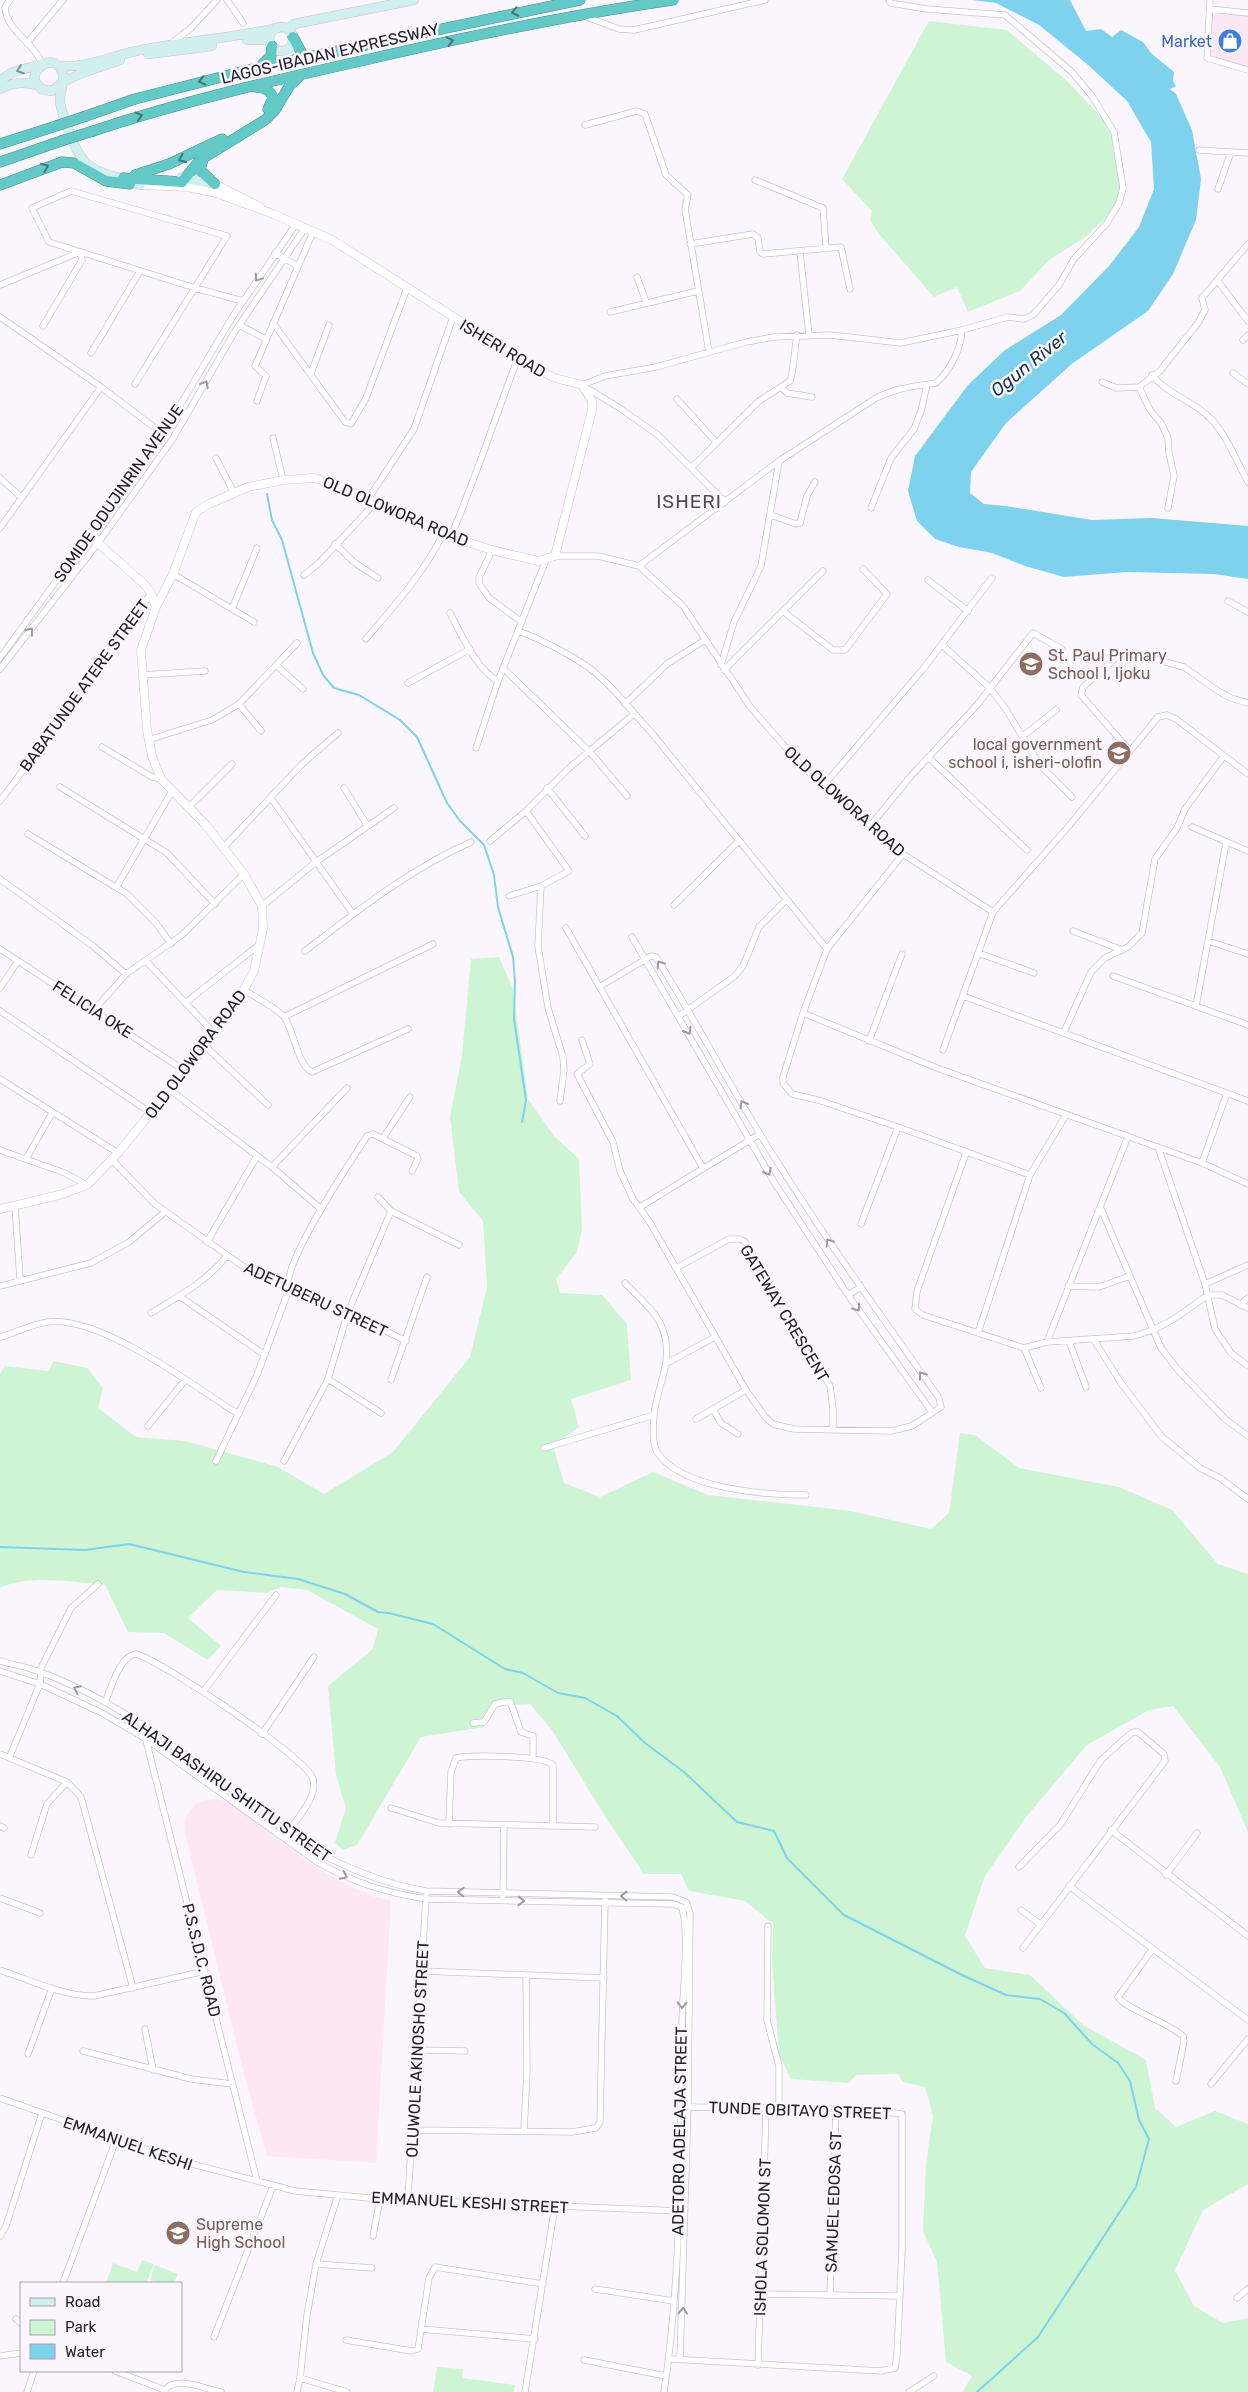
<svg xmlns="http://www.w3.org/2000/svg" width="1248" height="2392" viewBox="0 0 1248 2392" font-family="Rubik,sans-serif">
  <rect width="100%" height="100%" fill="#fbf6fe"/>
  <path fill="#fde7f4" d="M1211 11 1248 15V68L1211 58Z
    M216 1798 234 1805 308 1862 334 1878 372 1896 391 1901 376 2163 267 2156 241 2063 184 1828 186 1816 197 1803Z"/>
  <path fill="#cdf4d3" d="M929 21 1007 30 1067 81 1102 118 1114 141 1120 175V196L1110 215 1081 240 1049 260 1020 291 968 312 957 287 934 297 879 234 870 220 872 211 842 179Z
    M499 957 513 989 528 1099 554 1136 579 1159 582 1229 577 1252 556 1279 560 1293 602 1295 627 1324 631 1380 571 1399 579 1427 553 1446 564 1483 600 1497 653 1472 708 1495 851 1511 931 1529 949 1513 960 1433 975 1435 1019 1468 1119 1487 1172 1510 1218 1564 1248 1574V1832L1220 1767 1173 1706 1149 1710 1087 1745 1026 1817 985 1876 965 1936 985 1968 1030 1975 1083 2025 1146 2060 1155 2108 1176 2127 1215 2111 1248 2124V2184L1203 2210 1175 2270 1194 2306 1223 2323 1248 2318V2392H962L972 2376 946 2362 937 2262 923 2231 926 2163 933 2116 925 2087 903 2082 898 2074 856 2075 849 2083 791 2079 779 2054 772 1964 773 1924 745 1901 689 1891 681 1874H644L606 1818 552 1730 530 1704 491 1706 484 1727 421 1737 357 1845 343 1850 335 1843 346 1808 336 1775 328 1686 373 1649 378 1629 307 1590 281 1587 267 1593 217 1590 188 1618 221 1646 208 1660 164 1633 128 1632 105 1585C75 1582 27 1574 0 1588V1374L5 1366 48 1371 54 1361 87 1368 103 1388 98 1408 136 1437 185 1441 278 1467 324 1494 393 1452 470 1357 487 1287 483 1221 459 1192 450 1117 462 1056 471 959Z
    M142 2260 154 2264 147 2281 151 2283H106L113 2263 137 2272Z
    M155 2265 178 2274 174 2283H158L150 2280Z
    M437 2367 463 2369 462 2378 515 2385 514 2392H433Z"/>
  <path fill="#7ed2ed" d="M972 0H1070L1086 31 1101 29 1112 37 1121 30 1143 42 1152 54 1174 72 1173 81 1176 86 1170 89 1176 94 1192 130 1201 179 1196 220 1173 274 1148 311 1073 363 1006 423 971 472 970 493 984 504 1006 506 1092 520 1152 518 1248 526V579L1214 574 1127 572 1064 577 1025 566 992 553 959 547 935 539 917 521 908 491 915 456 968 385 1005 350 1061 315 1109 266 1139 227 1154 189 1151 142 1127 101 1087 64 1039 25 996 3Z"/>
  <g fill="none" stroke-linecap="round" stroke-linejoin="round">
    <path stroke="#7ed2ed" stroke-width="2" d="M267 494 272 520 282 540 313 653 323 675 334 688 359 695 400 720 417 737 447 803 460 821 484 845 494 875 498 907 513 957 515 981 514 1019 526 1100 522 1122
      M0 1547 85 1550 129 1544 244 1572 298 1579 345 1594 378 1612 389 1613 433 1624 505 1669 523 1673 558 1693 585 1698 617 1716 645 1743 684 1772 737 1822 774 1831 787 1858 844 1915 962 1975 1006 1995 1040 1999 1064 2013 1092 2044 1118 2063 1130 2081 1139 2120 1149 2139 1136 2187 1038 2337 977 2392"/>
    <defs>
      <path id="minor" d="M10 0 5 7C6 31 35 43 42 64
        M227 0 243 23
        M1210 0 1207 58 1248 70
        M1210 9 1248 13
        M584 16 619 29 634 30 765 0
        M27 43 63 0
        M172 43 191 28 217 0
        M585 125 637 111 645 114 666 175 688 195 685 209 709 352
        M1199 150 1248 153
        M755 180 823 208 826 248
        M1218 189 1231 152
        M690 244 753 234 758 238 760 252 763 254 841 247 850 289
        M800 252 809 335
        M275 253 298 266
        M637 277 646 302
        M1217 280 1248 321
        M0 285 80 252 82 260 43 326
        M610 312 698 291
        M0 317 101 387 163 434
        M273 323 345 422 351 424 366 398 407 288
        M239 325 266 339
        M1243 340 1248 335
        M91 353 140 271
        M311 373 329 325
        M1233 373 1248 384
        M1152 375C1169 396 1193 400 1211 419 1227 436 1237 462 1248 482
        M1102 382 1117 388 1139 387
        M135 384 227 236 71 191 32 208 49 242 195 288 243 301
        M781 387 787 393 812 397
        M677 399 716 442
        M257 401 266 376 255 366 313 232
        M273 438 283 480
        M216 458 234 493
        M692 467 759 401 790 381C793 375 795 345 797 335
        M0 478 22 498
        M368 499 414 429 453 317
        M725 502 658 435 618 407 582 385 605 376 656 367 746 342 774 337 830 335 901 343 962 330 1008 317 1024 319 1033 315 1059 285 1074 259 1107 223 1119 203 1123 188 1114 132 1092 96 1071 71 1005 15 927 9 890 3 889 0
        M871 508 891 458 914 429 921 411 927 385
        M1168 508 1174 476 1169 453 1168 438 1161 423 1150 410 1139 387 1159 372 1198 323 1205 310 1202 298 1248 244
        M771 515 796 524 800 523 807 496 815 482
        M0 528 101 387
        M451 536C476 478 495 417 518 358
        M335 544 355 563 378 578
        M492 550 479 578V583L489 598 522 622
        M555 556H598L639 566 683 606 751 708 803 767 903 854 993 912
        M639 566 779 461 876 398C899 387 911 387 936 383 950 371 961 349 962 330
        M173 574 254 622
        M304 575 319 563 375 503
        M928 580 968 611
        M1228 601 1248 612
        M232 609 257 548
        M784 612 833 650H845L887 594 863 569
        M450 613C462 635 475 668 498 681
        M519 631C542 640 564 651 585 665 610 682 630 710 651 732L827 949
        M366 639C394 606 424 573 443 534
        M942 645 989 687 1005 708 1040 765 1072 797
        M0 658 163 434 233 316 296 224
        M721 665 734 622 761 566 779 461
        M277 666 303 689
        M503 668 590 752 627 796
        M0 669 98 543 172 440 234 333 305 228
        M724 670 823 571
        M142 675 205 671
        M408 683 470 649
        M239 704 261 731
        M625 704 667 664 705 640
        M1023 736 1056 710
        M148 740 212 720 239 704 297 643
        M102 747 152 777 161 779
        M476 748 498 681 546 560
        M1129 750 1081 695 1083 687 1118 656 1129 652 1184 667 1218 691 1231 698 1248 703
        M928 757 1027 850
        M824 785 923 669 992 578
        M60 787 167 853 215 904
        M344 788 367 825
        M547 788 585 836
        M271 798 353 914
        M0 801 68 710 151 593
        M189 807 232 764
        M870 826 911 776 977 705 1033 633 1062 649
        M1192 827 1248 851
        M28 834 127 894 156 923 171 944
        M490 841 526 811 569 768 634 714
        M223 848 302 764 338 733
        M903 854 827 949 803 1013 937 1068 1202 1163 1248 1184
        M0 879 93 946 126 974
        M117 886 172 791
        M541 886 538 946 548 1008 563 1057 564 1070 560 1101
        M509 896 541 886 569 871 526 811
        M674 905 738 842
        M262 906 316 862 394 808
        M566 928 703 1168
        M1073 931 1122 950
        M632 937 774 1182 848 1295 932 1412
        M1208 941 1248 954
        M0 949 185 1071
        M305 951C357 911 410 869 471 842
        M978 953 1034 973
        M146 961 214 1033
        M1113 976 1248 1025
        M0 988 18 961
        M244 990C255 997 277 1008 284 1017 294 1029 297 1065 312 1072L408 1029
        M963 996 1248 1101
        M185 1003 260 944
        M1196 1006 1226 843
        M95 1009 126 974 182 935 244 874
        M0 1011 151 1113
        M803 1013 783 1077V1083L792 1094 818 1100 898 1127 1030 1175
        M679 1016 735 976 743 966 759 927 786 900
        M284 1017 433 944
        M1064 1032 1091 972 1105 958 1128 947 1142 933 1155 859 1177 828 1185 809 1223 757
        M582 1040 590 1064 577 1074 613 1142 620 1171 633 1199 649 1221 746 1390 766 1418 773 1424 794 1429 891 1431 912 1426 941 1407 939 1398C878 1311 815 1225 760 1134 724 1075 692 1015 656 957L651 956 599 987
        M869 1041 902 954
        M205 1046 268 1105
        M943 1050 993 912 1068 827 1158 717 1167 715 1176 719 1248 774
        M0 1079 118 1153
        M170 1090 272 1167 321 1209
        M383 1138 410 1097
        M1158 1147 1205 1284 1215 1329 1231 1353 1248 1366
        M0 1150 65 1173 87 1185
        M966 1153 917 1291 915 1309 923 1315 1024 1348 1047 1342 1128 1136
        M26 1159 52 1113
        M112 1160 155 1204 244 1267 289 1289 348 1312 406 1341
        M1202 1163 1227 1093
        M272 1167 347 1088
        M378 1197 391 1211 459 1245
        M15 1206 20 1279
        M640 1207 760 1134
        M1101 1209 1161 1348 1178 1370 1225 1419 1248 1436
        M861 1224 898 1127
        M207 1242 257 1156
        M676 1268 729 1239H740L745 1242 830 1386 833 1409V1429
        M625 1283C638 1297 657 1312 663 1330 674 1362 657 1385 654 1415 653 1424 652 1444 657 1452 681 1489 765 1495 806 1495
        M1205 1284 1248 1265
        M0 1286 91 1263 129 1242 165 1212
        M1068 1286 1099 1287 1130 1276
        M848 1295 861 1287
        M179 1296 265 1355
        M1240 1305 1248 1298
        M151 1313C179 1296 206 1282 227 1256
        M978 1333 1030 1175 1066 1115
        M0 1337C16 1333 31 1324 48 1322 100 1315 194 1386 238 1414
        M1094 1340 1121 1383 1162 1437 1200 1468 1220 1478 1248 1499
        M1069 1341 1086 1387
        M1047 1342 1134 1336 1153 1330 1174 1319 1208 1295H1222L1248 1308
        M1024 1348 1041 1388
        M667 1363 715 1337
        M328 1379 381 1413
        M391 1380 427 1277
        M713 1409 721 1423 738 1434
        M696 1419 746 1390
        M148 1426 185 1380
        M544 1448 654 1415
        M216 1461 257 1375 289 1289C280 1266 351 1161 367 1136L373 1134 417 1156 418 1159 412 1171
        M284 1461 328 1379 348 1312 391 1211
        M0 1661C13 1665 28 1667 40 1672 145 1710 225 1791 316 1851 352 1871 386 1884 426 1891L673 1897 686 1902 690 1913 688 2107 680 2359
        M0 1671 40 1684 68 1697 102 1713 146 1739 317 1862C355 1883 383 1892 426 1899L673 1904 682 1907C690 1938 682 1994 682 2028 680 2149 682 2272 664 2392
        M203 1692 276 1595
        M105 1702C111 1689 120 1655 136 1654 162 1661 307 1758 313 1779 318 1798 296 1819 287 1834
        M473 1723 484 1722 495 1704 510 1701 521 1732 533 1736V1757
        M262 1734 314 1657
        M146 1740 257 2181
        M0 1754 67 1782 81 1797 133 1988
        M9 1758 40 1684 41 1668 71 1608 98 1584
        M391 1808 439 1823 595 1827
        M449 1824 451 1772 456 1758C471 1755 544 1755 553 1765V1826
        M0 1826 4 1828
        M1111 1830 1248 1936
        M31 1855 47 1804 67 1782
        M1019 1867 1060 1825 1101 1760 1122 1741 1133 1732H1138L1164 1754 1165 1761 1023 1948
        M1166 1875 1197 1833
        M1069 1886 1248 2020
        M503 1896 504 1825
        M0 1898 40 1913
        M1021 1910 1040 1924
        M768 1926 767 2020 779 2066V2110
        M1152 1950 1118 1997C1124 2008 1169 2023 1183 2036L1184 2041 1176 2081
        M0 1970C30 1980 62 1996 94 1996L205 1971
        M421 1971 604 1978
        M145 2029 153 2070
        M418 2050 465 2051
        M83 2051 191 2079 232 2084
        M28 2054 52 1988
        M1211 2084 1248 2039
        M0 2098 177 2160 295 2191 380 2199 680 2211
        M413 2130 572 2132 596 2128 600 2122 605 1900
        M524 2130 527 2071 526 1975
        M338 2195 316 2264 307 2315 300 2378 347 2392
        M408 2199 426 1896
        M0 2236 6 2226 42 2113
        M373 2236 380 2199
        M316 2264 372 2268
        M63 2283 116 2140
        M595 2289 674 2301
        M761 2294 899 2296
        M830 2295 836 2110
        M1237 2298 1248 2289
        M16 2319 21 2323
        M421 2329 535 2339
        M214 2337 273 2186
        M346 2340 412 2351 418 2349 429 2278 435 2267 543 2284
        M0 2356 21 2353
        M670 2359 881 2371 895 2368 897 2355 902 2251V2114L862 2109 685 2107
        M584 2360 666 2376
        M758 2365 766 2109
        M115 2371 165 2390
        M27 2392 34 2371
        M164 2392C173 2374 205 2389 221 2392
        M297 2392 300 2378
        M525 2392 555 2206
        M909 2392 934 2376"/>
      <path id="tertiary" d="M215 184 260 207
        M91 532 98 543 145 585 151 593 156 607
        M0 1209 59 1195 87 1185 118 1153 205 1046 237 1002 254 971 263 929 262 906 244 874 205 824 161 779 152 756 147 730 141 650 156 607 173 574 196 512 209 504 248 487 283 480 314 478 337 485 443 534 492 550 538 561 555 556 592 410V401L582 385 555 378 533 367 332 240 273 214 216 193 188 187 140 185"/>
      <path id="secondary" d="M269 39a12 12 0 1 1 24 0a12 12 0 1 1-24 0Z
        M287 29 294 24 414 0
        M247 40H269
        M148 54 212 46
        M58 66C86 69 113 55 141 50 186 41 232 38 278 28
        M0 80 13 72 42 64
        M62 82 85 72 120 60
        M61 84 52 91 41 89 34 80C35 64 55 55 62 71 66 80 59 92 60 102 61 111 66 122 69 131 84 177 101 170 140 185
        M0 89C13 82 23 82 37 85
        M181 178 215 184"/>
      <path id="motorway" d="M293 37 305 59
        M261 66 271 56 272 46
        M256 87C265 88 270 90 273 98L268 109
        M86 116 135 99 261 67 580 0
        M93 131C180 102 271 81 361 61 464 37 568 15 673 0
        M0 144 56 126
        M203 159 200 170 215 184
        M0 162 61 141
        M135 175 169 164 222 139
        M123 178 182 182 200 160 265 120 275 110 290 85 300 76
        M0 185 62 162 74 163 106 181 130 184"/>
    </defs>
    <use href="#minor" stroke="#cbc3cf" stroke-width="7"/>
    <use href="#tertiary" stroke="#cbc3cf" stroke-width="9"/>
    <use href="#secondary" stroke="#cbc3cf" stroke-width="10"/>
    <use href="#motorway" stroke="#4d8e8e" stroke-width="11"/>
    <use href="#minor" stroke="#fff" stroke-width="5.5"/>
    <use href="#tertiary" stroke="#fff" stroke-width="8"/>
    <use href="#secondary" stroke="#d0efee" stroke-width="9"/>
    <use href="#motorway" stroke="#63c9c6" stroke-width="10"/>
    <defs>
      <path id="motorway-bridge" d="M56 126 86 116
        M61 141 93 131"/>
    </defs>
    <use href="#motorway-bridge" stroke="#4d8e8e" stroke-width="11" stroke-linecap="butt"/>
    <use href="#motorway-bridge" stroke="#63c9c6" stroke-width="10"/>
  </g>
  <defs><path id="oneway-chevron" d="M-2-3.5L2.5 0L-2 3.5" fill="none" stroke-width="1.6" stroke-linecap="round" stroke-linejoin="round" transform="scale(1.25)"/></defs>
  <g stroke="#447576">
    <use href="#oneway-chevron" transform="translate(515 12) rotate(168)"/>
    <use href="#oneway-chevron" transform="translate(450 41) rotate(-13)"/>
    <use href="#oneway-chevron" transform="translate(202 81) rotate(167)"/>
    <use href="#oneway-chevron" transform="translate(139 116) rotate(-17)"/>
    <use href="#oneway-chevron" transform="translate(182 159) rotate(156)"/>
    <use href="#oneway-chevron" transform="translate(45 167) rotate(-22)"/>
  </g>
  <use stroke="#839294" href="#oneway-chevron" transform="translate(20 70) rotate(160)"/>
  <g stroke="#9c9b9d">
    <use href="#oneway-chevron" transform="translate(258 278) rotate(124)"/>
    <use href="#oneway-chevron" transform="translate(205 384) rotate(-62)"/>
    <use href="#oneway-chevron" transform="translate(30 631) rotate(-52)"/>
    <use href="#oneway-chevron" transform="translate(660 964) rotate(-123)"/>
    <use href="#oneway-chevron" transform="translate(688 1031) rotate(60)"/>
    <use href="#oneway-chevron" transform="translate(743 1104) rotate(-120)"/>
    <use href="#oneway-chevron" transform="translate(768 1172) rotate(60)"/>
    <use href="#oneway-chevron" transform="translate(829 1242) rotate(-123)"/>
    <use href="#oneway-chevron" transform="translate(857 1308) rotate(54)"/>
    <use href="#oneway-chevron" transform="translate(922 1375) rotate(-125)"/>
    <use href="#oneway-chevron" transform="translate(77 1689) rotate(-154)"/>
    <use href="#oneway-chevron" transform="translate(344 1876) rotate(26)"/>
    <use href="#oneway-chevron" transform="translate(461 1892) rotate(-178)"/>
    <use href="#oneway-chevron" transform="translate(624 1896) rotate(-179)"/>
    <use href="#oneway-chevron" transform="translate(521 1901) rotate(2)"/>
    <use href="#oneway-chevron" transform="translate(682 2005) rotate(91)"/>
    <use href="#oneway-chevron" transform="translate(683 2311) rotate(-87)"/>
  </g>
  <defs>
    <symbol id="shop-disc" viewBox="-11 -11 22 22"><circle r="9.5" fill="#3f7fe0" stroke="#fbf6fe"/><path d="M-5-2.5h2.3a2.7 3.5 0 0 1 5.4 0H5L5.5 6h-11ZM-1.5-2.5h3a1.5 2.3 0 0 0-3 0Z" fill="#fff"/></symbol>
    <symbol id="school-disc" viewBox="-11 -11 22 22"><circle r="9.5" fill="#8d6e63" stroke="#fbf6fe"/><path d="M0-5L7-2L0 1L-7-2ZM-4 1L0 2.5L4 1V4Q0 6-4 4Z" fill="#fff"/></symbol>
  </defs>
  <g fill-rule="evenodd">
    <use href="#shop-disc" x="1216" y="27" width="28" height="28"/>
    <use href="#school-disc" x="1017" y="650" width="28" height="28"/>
    <use href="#school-disc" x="1105" y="739" width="28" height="28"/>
    <use href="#school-disc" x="164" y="2219" width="28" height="28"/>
  </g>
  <g text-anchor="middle" stroke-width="5" stroke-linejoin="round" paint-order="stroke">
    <g font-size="16" fill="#366cbe" stroke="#fbf6fe" text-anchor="end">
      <text x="1212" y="47">Market</text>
    </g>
    <g font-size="16" fill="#242126" stroke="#fbf6fe">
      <text transform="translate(330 53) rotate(-13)" y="6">LAGOS-IBADAN EXPRESSWAY</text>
      <text transform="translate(503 348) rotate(31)" y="6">ISHERI ROAD</text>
      <text transform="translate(118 493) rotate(-55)" y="6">SOMIDE ODUJINRIN AVENUE</text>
      <text transform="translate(396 511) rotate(23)" y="6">OLD OLOWORA ROAD</text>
      <text transform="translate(84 685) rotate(-54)" y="6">BABATUNDE ATERE STREET</text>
      <text transform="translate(845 801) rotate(42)" y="6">OLD OLOWORA ROAD</text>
      <text transform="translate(93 1009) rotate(33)" y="6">FELICIA OKE</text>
      <text transform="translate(195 1054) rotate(-53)" y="6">OLD OLOWORA ROAD</text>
      <text transform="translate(316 1299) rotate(25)" y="6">ADETUBERU STREET</text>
      <text transform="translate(785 1313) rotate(59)" y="6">GATEWAY CRESCENT</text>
      <text transform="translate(227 1786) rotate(35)" y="6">ALHAJI BASHIRU SHITTU STREET</text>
      <text transform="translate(202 1960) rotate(76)" y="6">P.S.S.D.C. ROAD</text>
      <text transform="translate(417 2049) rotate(-87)" y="6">OLUWOLE AKINOSHO STREET</text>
      <text transform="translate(800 2110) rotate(2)" y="6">TUNDE OBITAYO STREET</text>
      <text transform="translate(679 2131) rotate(-89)" y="6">ADETORO ADELAJA STREET</text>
      <text transform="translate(128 2143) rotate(19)" y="6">EMMANUEL KESHI</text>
      <text transform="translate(470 2202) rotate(3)" y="6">EMMANUEL KESHI STREET</text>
      <text transform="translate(833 2202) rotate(-88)" y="6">SAMUEL EDOSA ST</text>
      <text transform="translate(762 2237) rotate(-88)" y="6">ISHOLA SOLOMON ST</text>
    </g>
    <g font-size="16" fill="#785e54" stroke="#fbf6fe" text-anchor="start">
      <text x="1048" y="661">St. Paul Primary<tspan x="1048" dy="18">School I, Ijoku</tspan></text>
      <text x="1102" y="750" text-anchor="end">local government<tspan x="1102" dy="18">school i, isheri-olofin</tspan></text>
      <text x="196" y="2230">Supreme<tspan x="196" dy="18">High School</tspan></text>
    </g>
    <g font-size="18" font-style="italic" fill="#103743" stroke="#fbf6fe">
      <text transform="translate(1029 364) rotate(-39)" y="6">Ogun River</text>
    </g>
    <g font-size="19" letter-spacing="1" fill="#4f4752" stroke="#fbf6fe">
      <text x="689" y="508">ISHERI</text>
    </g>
  </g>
  <rect x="20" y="2282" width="162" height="90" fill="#fbf6fe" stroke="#a5a1a8"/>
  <rect x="30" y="2298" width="25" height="8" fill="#d0efee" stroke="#a5a1a8"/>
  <text x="65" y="2307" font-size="15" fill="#242126">Road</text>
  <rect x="30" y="2320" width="25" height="15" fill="#cdf4d3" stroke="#a5a1a8"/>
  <text x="65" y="2332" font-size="15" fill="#242126">Park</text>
  <rect x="30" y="2344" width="25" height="15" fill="#7ed2ed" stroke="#a5a1a8"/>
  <text x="65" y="2357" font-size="15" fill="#242126">Water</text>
</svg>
